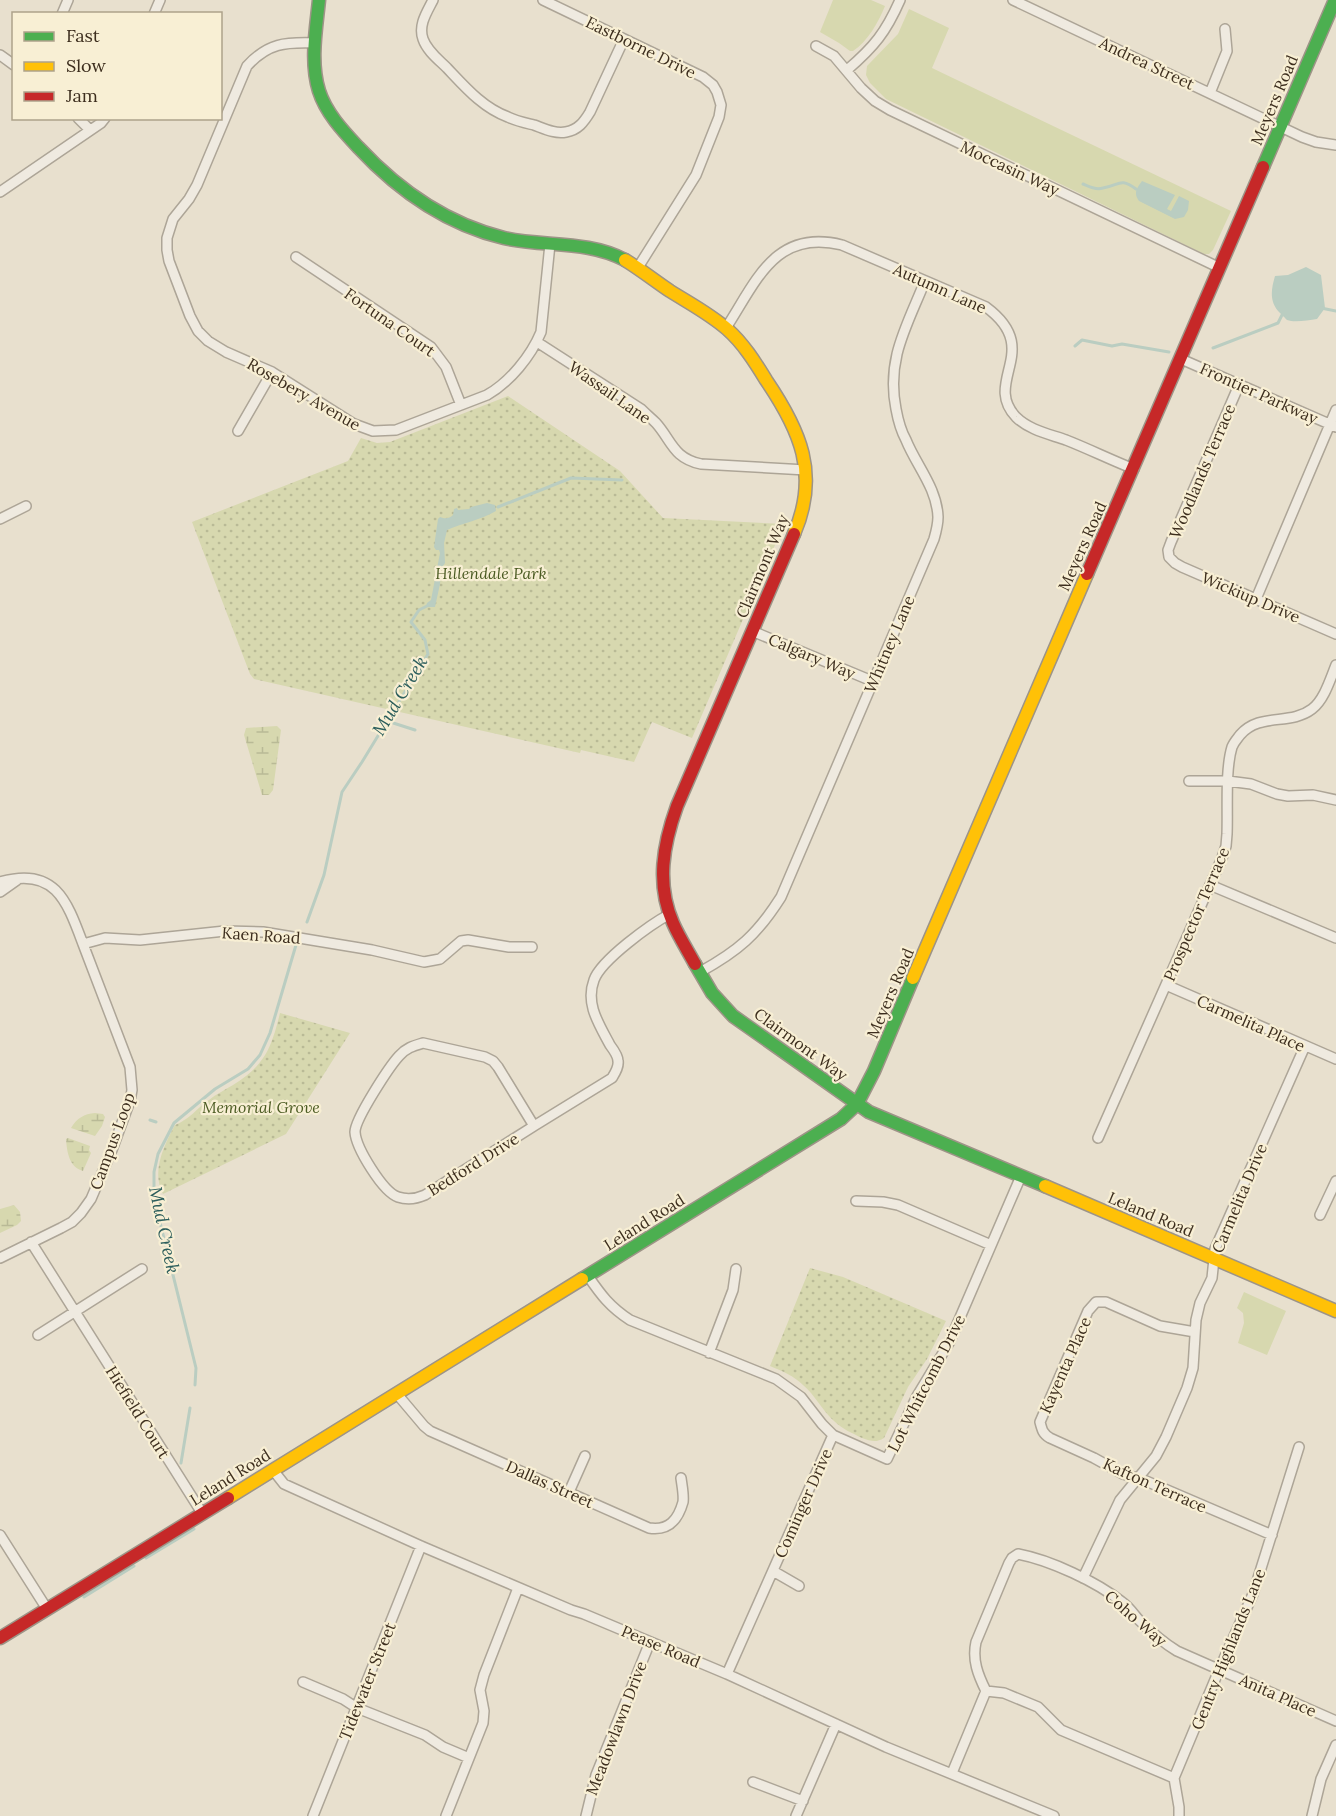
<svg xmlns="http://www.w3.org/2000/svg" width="1336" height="1816" viewBox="0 0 1336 1816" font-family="Lora,serif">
  <defs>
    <pattern id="wetland-marsh" width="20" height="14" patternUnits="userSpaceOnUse" patternTransform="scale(1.5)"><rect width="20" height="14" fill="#d7d8af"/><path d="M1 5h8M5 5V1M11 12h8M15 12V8" fill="none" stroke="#b9ba96"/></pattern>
    <pattern id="park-dots" width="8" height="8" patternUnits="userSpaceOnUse" patternTransform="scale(1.5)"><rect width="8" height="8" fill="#d7d8af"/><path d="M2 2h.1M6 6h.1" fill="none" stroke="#b9ba96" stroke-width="1.8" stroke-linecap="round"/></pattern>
  </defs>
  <rect width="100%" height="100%" fill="#e8e0ce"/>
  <path fill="#d7d8af" d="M833 0H871L885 6C878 23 868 41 853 51H850L839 43 820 32Z
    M909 9 949 28 932 68 1231 211 1213 250 1209 254H1204L886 99 870 83 866 75 867 66 898 34Z
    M1244 1292 1286 1311 1267 1355 1238 1343 1244 1323 1243 1313 1237 1308Z"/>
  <path fill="url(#wetland-marsh)" d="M277 726 281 730 273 790 269 795H262L244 735 246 728Z
    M95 1113 103 1114 105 1117 102 1126 95 1136 71 1128C77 1118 84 1114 95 1113Z
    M68 1138 90 1146 89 1150 91 1153 83 1171C69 1167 67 1152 66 1139Z
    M14 1205 20 1212 21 1221 17 1225 0 1233V1209Z"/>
  <path fill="url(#park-dots)" d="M508 396 620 471 663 518 784 524 692 738 652 722 634 762 581 750 580 753 254 679 250 674 192 522 348 461 361 438 377 443 390 442Z
    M280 1013 350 1033 286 1134 163 1194C151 1172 164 1145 175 1125 189 1120 197 1108 209 1100 216 1094 225 1090 233 1085 265 1065 271 1049 280 1013Z
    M810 1268 843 1277 946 1321 927 1359 908 1387 884 1438C876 1443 871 1441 862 1438 852 1433 842 1429 834 1421 822 1410 815 1395 803 1385 794 1376 782 1371 770 1366Z"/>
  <path fill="#bacdc1" d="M1142 181 1175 195 1167 209 1171 211 1179 196 1189 201 1188 210 1184 217 1175 219 1139 201C1133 193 1137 188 1142 181Z
    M1306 267 1321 275 1325 308 1317 319C1308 320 1295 323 1287 320 1286 319 1281 314 1280 313 1269 302 1271 290 1275 276L1288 275Z
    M487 503 495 505 496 511C481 520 463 523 447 530L444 543 445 563 441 569 440 584 435 607H426L427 603 431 600 440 553 439 550H436L434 547 438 519 440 517C445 519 449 519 453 515L454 509 457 508 458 510 469 509 471 507Z"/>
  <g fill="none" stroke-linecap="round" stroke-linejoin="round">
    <path stroke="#bacdc1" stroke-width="3" d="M1083 184C1090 187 1096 190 1103 188 1120 185 1120 177 1136 189
      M1321 308 1336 311
      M1075 346 1082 340 1112 346 1122 344 1169 352
      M1213 348 1278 323 1282 315 1285 314
      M498 507 571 478 622 480
      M387 721 415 730
      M307 922 324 875 342 792 362 762 428 654 425 640 411 622 419 610 427 606
      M150 1120 156 1122
      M195 1385 196 1368 154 1198V1172L158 1154 174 1123 215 1089 248 1069 260 1055 270 1033 296 945
      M181 1463 190 1408
      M146 1558 194 1529
      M84 1597 134 1566"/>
    <defs>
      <path id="street" d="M433 0C427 12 418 25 423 39 427 51 439 60 447 68 465 87 483 108 508 117 516 121 526 123 534 125 545 129 555 134 566 132 578 130 584 122 590 112L624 39
        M543 0 703 77 713 85 717 92 721 105 719 117 696 175 637 269
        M1013 0 1302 137 1316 142 1336 145
        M62 14 68 0
        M154 14 160 0
        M315 43C285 42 268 43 247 66L197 185 189 199 173 219 167 238V250L169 261 190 316 198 331 208 341 226 352 272 372 354 424 373 431 396 430 487 395C510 382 531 356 541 332L550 244
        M816 46 834 56 861 88 875 101 890 110 1220 268
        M0 55 14 65
        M847 70C874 47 886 32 900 0
        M1210 93 1227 51 1225 29
        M78 118 90 130
        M0 192 101 123 105 118
        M296 257 431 347 446 367 461 405
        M726 328C756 282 775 228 842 245L986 307C1044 350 982 381 1016 417 1029 430 1049 434 1066 440 1089 449 1111 460 1134 469
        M537 342 641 409C646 414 651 418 656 423 672 441 673 458 701 464L806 470
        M1181 359 1336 427
        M1239 385 1171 542 1168 550 1169 557 1175 563 1182 567 1336 634
        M238 431 272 372
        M0 519 26 506
        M1256 599 1336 410
        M752 631 872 681
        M1189 781H1228L1251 784 1277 794 1288 796 1313 795 1336 800
        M0 882C55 866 67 901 83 944L105 938 140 940 225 931 263 932 372 950 424 962 440 959 461 941 468 940 509 947H532
        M1210 885 1336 938
        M0 892 17 880
        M700 972C738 951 757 935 781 897L934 539C936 532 938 524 938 517 937 488 916 465 906 440 901 431 898 420 896 409 886 359 907 326 925 281
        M1166 985 1336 1059
        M423 1043 485 1057 493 1061 498 1067 534 1126 425 1195C416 1199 407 1200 398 1197 383 1192 356 1148 355 1132 355 1119 389 1067 399 1056 406 1048 413 1046 423 1043Z
        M534 1126 612 1078C615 1073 619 1067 618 1061 618 1056 613 1049 610 1045 599 1024 585 1004 594 980 601 960 651 924 670 914
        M1098 1138 1222 858 1226 846 1227 834C1228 809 1225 770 1232 747 1234 742 1237 739 1240 735 1260 712 1290 726 1312 709 1324 700 1330 680 1336 665
        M856 1201 883 1202 898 1205 991 1245
        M1320 1215 1336 1181
        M31 1242 202 1513
        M0 1258 61 1228 72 1222 81 1213 91 1199 112 1150 130 1101 132 1090 130 1067 83 944
        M588 1276C601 1295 610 1307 630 1320L776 1379 801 1397 822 1424 833 1435 887 1459 917 1396 949 1343 1021 1176
        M1195 1332 1160 1326 1106 1302H1096L1088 1311 1040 1422C1042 1430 1043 1434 1050 1438L1094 1458 1123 1474 1146 1481 1272 1535
        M38 1335 142 1269
        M709 1353 733 1290 736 1269
        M397 1394 424 1426 430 1431 649 1528C669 1531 678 1520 683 1502 684 1495 682 1486 681 1478
        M273 1470 284 1484 421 1546 571 1610 584 1614 727 1674 886 1747 1054 1816
        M569 1492 585 1456
        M0 1535 47 1609
        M773 1571 799 1586
        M1083 1578 1120 1500 1156 1456 1166 1437 1187 1388 1193 1368 1196 1320 1200 1303 1212 1278 1215 1249 1305 1046
        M727 1674 833 1435
        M303 1682 343 1699 357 1708 425 1735 443 1747 469 1758
        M986 1691 1004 1693 1038 1707 1061 1730 1174 1778
        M952 1773 986 1691C978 1675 972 1660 976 1642L1009 1563 1012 1558 1018 1554C1050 1560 1097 1582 1122 1602 1128 1606 1133 1613 1138 1619 1150 1631 1162 1642 1177 1651L1336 1721
        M753 1782 803 1801
        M313 1816 421 1546
        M446 1816 483 1723 484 1711 480 1690 484 1675 518 1588
        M586 1816 596 1775 650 1642
        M796 1816 836 1724
        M1179 1816V1807L1174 1778 1219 1670 1253 1594 1299 1447
        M1312 1816 1321 1779 1336 1745"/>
      <path id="fast" d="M319 0C316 30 310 62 319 91 326 113 343 131 358 147 398 190 446 224 504 238 543 247 588 240 625 260
        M1263 167 1335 0
        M695 964 712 993 733 1016 869 1112 1045 1186
        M582 1279 841 1119 857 1104 874 1071 913 978"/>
      <path id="slow" d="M625 260C640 269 655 281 670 291 689 303 710 314 727 329 743 343 755 362 766 380 800 430 820 474 794 534
        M913 978 1087 574
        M1045 1186 1336 1311
        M228 1498 582 1279"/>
      <path id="jam" d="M1087 574 1263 167
        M695 964C688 951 679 937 673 923 656 884 663 845 677 806L794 534
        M0 1638 228 1498"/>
    </defs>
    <use href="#street" stroke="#ada597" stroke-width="12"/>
    <use href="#fast" stroke="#9d9487" stroke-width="15"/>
    <use href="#slow" stroke="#9d9487" stroke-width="15"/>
    <use href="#jam" stroke="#9d9487" stroke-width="15"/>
    <use href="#street" stroke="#efeae0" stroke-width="9"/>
    <use href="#fast" stroke="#4caf50" stroke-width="12"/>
    <use href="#slow" stroke="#ffc107" stroke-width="12"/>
    <use href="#jam" stroke="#c62828" stroke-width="12"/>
  </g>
  <g text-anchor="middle" stroke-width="4.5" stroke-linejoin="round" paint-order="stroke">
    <g font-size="16" fill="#3d2e1e" stroke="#f8efd4">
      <text transform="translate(641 47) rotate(26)" y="6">Eastborne Drive</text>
      <text transform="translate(1147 63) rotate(25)" y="6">Andrea Street</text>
      <text transform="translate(1274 100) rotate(-67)" y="6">Meyers Road</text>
      <text transform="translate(1010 168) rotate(25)" y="6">Moccasin Way</text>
      <text transform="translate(940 288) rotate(24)" y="6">Autumn Lane</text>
      <text transform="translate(390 322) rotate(35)" y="6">Fortuna Court</text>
      <text transform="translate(610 392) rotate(35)" y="6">Wassail Lane</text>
      <text transform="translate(1259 393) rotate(24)" y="6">Frontier Parkway</text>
      <text transform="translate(304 394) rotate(30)" y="6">Rosebery Avenue</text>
      <text transform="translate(1202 471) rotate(-67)" y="6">Woodlands Terrace</text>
      <text transform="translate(1082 546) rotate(-66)" y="6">Meyers Road</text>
      <text transform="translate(762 566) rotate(-67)" y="6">Clairmont Way</text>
      <text transform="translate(1251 597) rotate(23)" y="6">Wickiup Drive</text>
      <text transform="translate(889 644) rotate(-67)" y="6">Whitney Lane</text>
      <text transform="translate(812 656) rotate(23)" y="6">Calgary Way</text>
      <text transform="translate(1196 914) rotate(-67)" y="6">Prospector Terrace</text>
      <text transform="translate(261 935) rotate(4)" y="6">Kaen Road</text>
      <text transform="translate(890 993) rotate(-67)" y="6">Meyers Road</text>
      <text transform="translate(1251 1023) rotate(24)" y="6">Carmelita Place</text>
      <text transform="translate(801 1044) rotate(36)" y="6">Clairmont Way</text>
      <text transform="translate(112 1141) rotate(-70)" y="6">Campus Loop</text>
      <text transform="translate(473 1164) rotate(-32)" y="6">Bedford Drive</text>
      <text transform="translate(1239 1198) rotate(-67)" y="6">Carmelita Drive</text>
      <text transform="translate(1151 1214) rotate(23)" y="6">Leland Road</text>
      <text transform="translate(644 1222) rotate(-32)" y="6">Leland Road</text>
      <text transform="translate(1065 1365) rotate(-66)" y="6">Kayenta Place</text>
      <text transform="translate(926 1383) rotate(-63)" y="6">Lot Whitcomb Drive</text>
      <text transform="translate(138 1412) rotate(58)" y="6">Hiefield Court</text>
      <text transform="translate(230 1477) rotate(-32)" y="6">Leland Road</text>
      <text transform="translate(550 1484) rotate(24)" y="6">Dallas Street</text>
      <text transform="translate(1155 1485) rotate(24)" y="6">Kafton Terrace</text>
      <text transform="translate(803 1503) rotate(-66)" y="6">Cominger Drive</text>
      <text transform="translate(1136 1618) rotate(41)" y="6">Coho Way</text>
      <text transform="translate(661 1646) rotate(23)" y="6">Pease Road</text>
      <text transform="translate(1228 1649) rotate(-68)" y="6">Gentry Highlands Lane</text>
      <text transform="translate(367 1681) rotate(-68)" y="6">Tidewater Street</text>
      <text transform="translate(1278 1695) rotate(24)" y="6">Anita Place</text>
      <text transform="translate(616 1728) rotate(-69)" y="6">Meadowlawn Drive</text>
    </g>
    <g font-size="16" font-style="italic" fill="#4b5b22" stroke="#f8efd4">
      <text x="491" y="579">Hillendale Park</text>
      <text x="261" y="1113">Memorial Grove</text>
    </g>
    <g font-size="18" font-style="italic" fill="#2c5e5c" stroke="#f8efd4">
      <text transform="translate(400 696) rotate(-59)" y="6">Mud Creek</text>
      <text transform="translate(164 1230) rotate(78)" y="6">Mud Creek</text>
    </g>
  </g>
  <rect x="12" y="12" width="210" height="108" fill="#f8efd4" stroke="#ada28b" stroke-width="1.5"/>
  <rect x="24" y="32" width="30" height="9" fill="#4caf50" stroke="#ada28b" stroke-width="1.5"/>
  <text x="66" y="42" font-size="18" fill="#3d2e1e">Fast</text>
  <rect x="24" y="62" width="30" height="9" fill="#ffc107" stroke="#ada28b" stroke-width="1.5"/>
  <text x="66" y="72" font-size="18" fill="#3d2e1e">Slow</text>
  <rect x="24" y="92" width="30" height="9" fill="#c62828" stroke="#ada28b" stroke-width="1.5"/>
  <text x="66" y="102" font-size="18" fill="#3d2e1e">Jam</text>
</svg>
